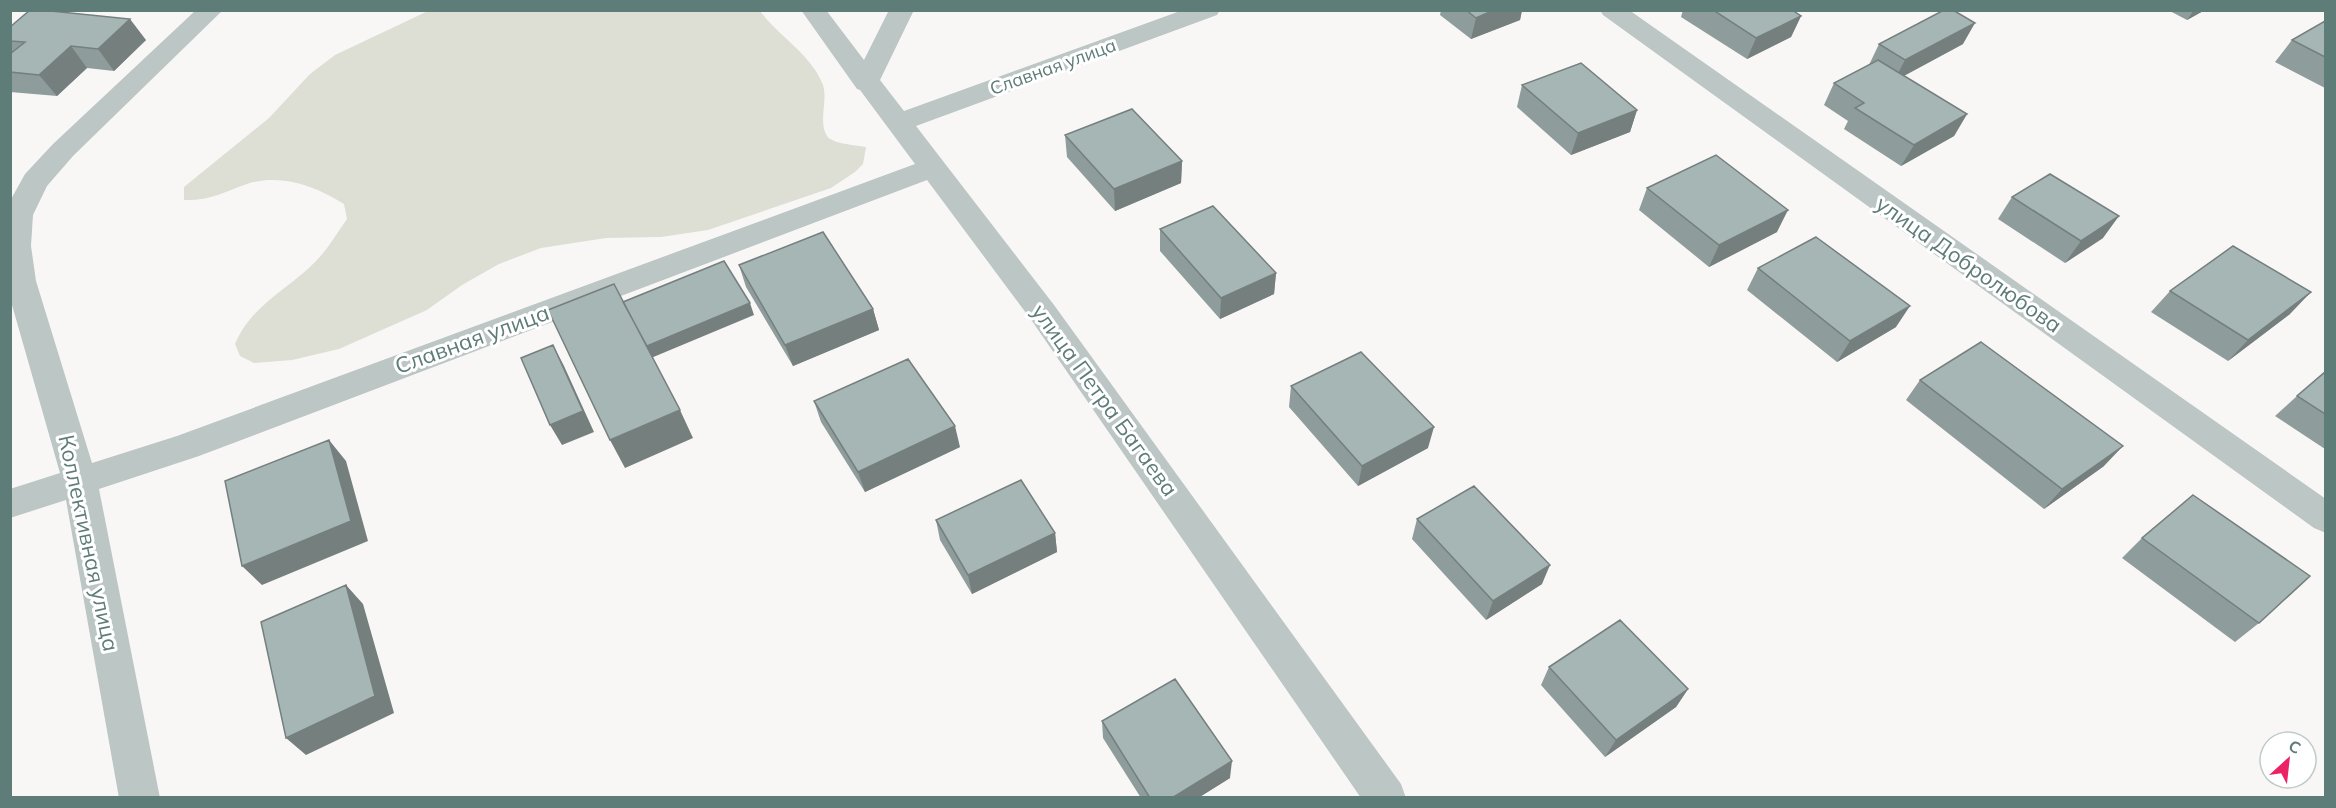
<svg xmlns="http://www.w3.org/2000/svg" width="2336" height="808" viewBox="0 0 2336 808" font-family="Mulish,sans-serif">
  <rect width="100%" height="100%" fill="#f8f7f6"/>
  <path fill="#ddded4" d="M428 11H760C780 38 811 54 823 85 828 101 818 122 827 136 832 144 856 145 866 147L863 164 855 172 831 188 708 230 661 237 606 238 541 248 499 264 462 285 427 310 339 349 292 360 254 363 240 356 235 344C252 304 288 290 316 261 328 249 337 233 347 219L344 204C316 186 280 173 247 184 224 192 209 201 184 200V187L269 118 310 74 335 55Z"/>
  <g fill="none" stroke-linecap="round" stroke-linejoin="round">
    <path fill="#bcc6c5" fill-rule="evenodd" d="M196 10H223L73 156 47 186 33 215 31 246 36 281 92 463 177 436 915 164 860 90 857 89 801 10H826L864 60 889 10H914L880 80 904 111 1183 10H1220L1217 15 916 126 1054 305 1401 784 1406 798H1361L1032 321 927 180 199 456 99 489 160 798H119L66 500 10 518V489L60 473 10 298V201L25 174 53 144Z
      M1600 10H1629L2326 499V533L2314 528 1603 15Z"/>
  </g>
  <path fill="#8e9d9b" d="M1441 10H1522L1520 20 1471 39 1440 15Z
    M1683 10H1792L1801 16 1791 37 1747 59 1681 17Z
    M2168 10H2205L2187 20Z
    M2325 21V88L2275 62 2292 40Z
    M10 27 146 40 114 71 87 68 57 96 10 92Z
    M1879 44H1963L1904 76 1967 114 1954 136 1901 166 1844 129 1848 121 1824 105 1834 83 1869 65Z
    M1522 85 1637 110 1630 132 1571 155 1517 107Z
    M1065 135 1182 161 1181 183 1115 211 1067 157Z
    M1647 188 1777 232 1709 267 1639 210Z
    M2012 197 2103 238 2065 263 1998 219Z
    M1160 229 1276 273 1274 294 1220 319 1160 251Z
    M739 265 873 309 879 330 793 366 746 287Z
    M1758 268 1896 327 1837 362 1747 290Z
    M2170 291 2290 314 2228 361 2151 312Z
    M2325 372V449L2275 416 2297 396Z
    M1920 380 2104 466 2044 509 1906 400Z
    M1291 386 1428 448 1358 486 1289 407Z
    M814 401 960 447 865 492 821 422Z
    M1417 519 1542 584 1486 620 1412 539Z
    M936 520 1055 533 1057 552 972 594 940 540Z
    M2142 538 2259 623 2235 642 2122 558Z
    M1549 667 1688 689 1676 707 1605 757 1541 685Z
    M1102 721 1230 778 1198 798H1141L1103 738Z"/>
  <path fill="#747f7e" d="M1494 10H1522L1520 20 1471 39 1476 18Z
    M2194 10H2205L2187 20Z
    M1801 16 1791 37 1747 59 1756 38Z
    M130 19 146 40 114 71 98 49Z
    M1975 23 1963 44 1894 81 1905 60Z
    M71 46 87 68 57 96 39 75Z
    M1637 110 1630 132 1571 155 1578 133Z
    M1967 114 1954 136 1901 166 1914 145Z
    M1182 161 1181 183 1115 211 1114 189Z
    M1788 210 1777 232 1709 267 1719 245Z
    M2119 216 2103 238 2065 263 2081 241Z
    M1276 273 1274 294 1220 319 1221 298Z
    M2311 292 2290 314 2228 361 2248 340Z
    M750 303 754 315 651 358 646 346Z
    M1910 306 1896 327 1837 362 1850 341Z
    M873 309 879 330 793 366 785 345Z
    M553 345 564 366 594 432 562 445 550 425Z
    M680 410 693 438 625 468 610 440Z
    M955 426 960 447 865 492 858 472Z
    M1434 427 1428 448 1358 486 1362 466Z
    M329 440 346 461 368 541 262 585 242 566Z
    M2123 446 2104 466 2044 509 2062 489Z
    M1055 533 1057 552 972 594 968 575Z
    M1550 565 1542 584 1486 620 1493 601Z
    M346 585 363 604 394 713 306 755 286 738Z
    M1688 689 1676 707 1605 757 1616 740Z
    M1232 761 1230 778 1198 798H1172Z"/>
  <path fill="#a5b6b4" stroke="#747f7e" stroke-width="1.5" d="M30 10H41L130 19 98 49 71 46 39 75 10 72V54L25 42 10 41V27Z
    M1466 10H1494L1476 18Z
    M1713 10H1792L1801 16 1756 38Z
    M1944 10H1953L1975 23 1905 60 1879 44Z
    M2325 21V57L2292 40Z
    M1878 60 1967 114 1914 145 1855 108 1864 103 1834 83Z
    M1581 63 1637 110 1578 133 1522 85Z
    M1132 109 1182 161 1114 189 1065 135Z
    M1716 155 1788 210 1719 245 1647 188Z
    M2050 174 2119 216 2081 241 2012 197Z
    M1213 206 1276 273 1221 298 1160 229Z
    M823 232 873 309 785 345 739 265Z
    M1816 237 1910 306 1850 341 1758 268Z
    M2233 246 2311 292 2248 340 2170 291Z
    M724 261 750 303 647 346 623 302Z
    M614 284 680 410 610 440 548 310Z
    M1981 342 2123 446 2062 489 1920 380Z
    M553 345 583 411 550 425 521 358Z
    M1361 352 1434 427 1362 466 1291 386Z
    M908 359 955 426 858 472 814 401Z
    M2325 372V414L2297 396Z
    M329 440 351 521 242 566 225 481Z
    M1021 480 1055 533 968 575 936 520Z
    M1474 486 1550 565 1493 601 1417 519Z
    M2193 495 2310 576 2259 623 2142 538Z
    M346 585 375 696 286 738 261 622Z
    M1620 620 1688 689 1616 740 1549 667Z
    M1175 679 1232 761 1172 798H1150L1102 721Z"/>
  <g text-anchor="middle" stroke-width="6" stroke-linejoin="round" paint-order="stroke">
    <g font-size="18" fill="#5e7c78" stroke="#fff">
      <text transform="translate(1053 67) rotate(-20)" y="6">Славная улица</text>
    </g>
    <g font-size="22" fill="#5e7c78" stroke="#fff">
      <text transform="translate(1969 264) rotate(35)" y="8">улица Добролюбова</text>
      <text transform="translate(472 339) rotate(-20)" y="8">Славная улица</text>
      <text transform="translate(1105 400) rotate(54)" y="8">улица Петра Багаева</text>
      <text transform="translate(89 543) rotate(78)" y="8">Коллективная улица</text>
    </g>
  </g>
  <rect width="2336" height="808" fill="none" stroke="#5e7c78" stroke-width="24"/>
  <g transform="translate(2288 760) rotate(27)"><circle r="28" fill="#ffffff" stroke="#bfcbc9" stroke-width="1.5"/>
  <path d="M0-4.5L10 22L0 15L-10 22Z" fill="#eb2364"/>
  <text y="-9" font-size="16" font-weight="bold" text-anchor="middle" fill="#5e7c78">С</text>
  </g>
</svg>
